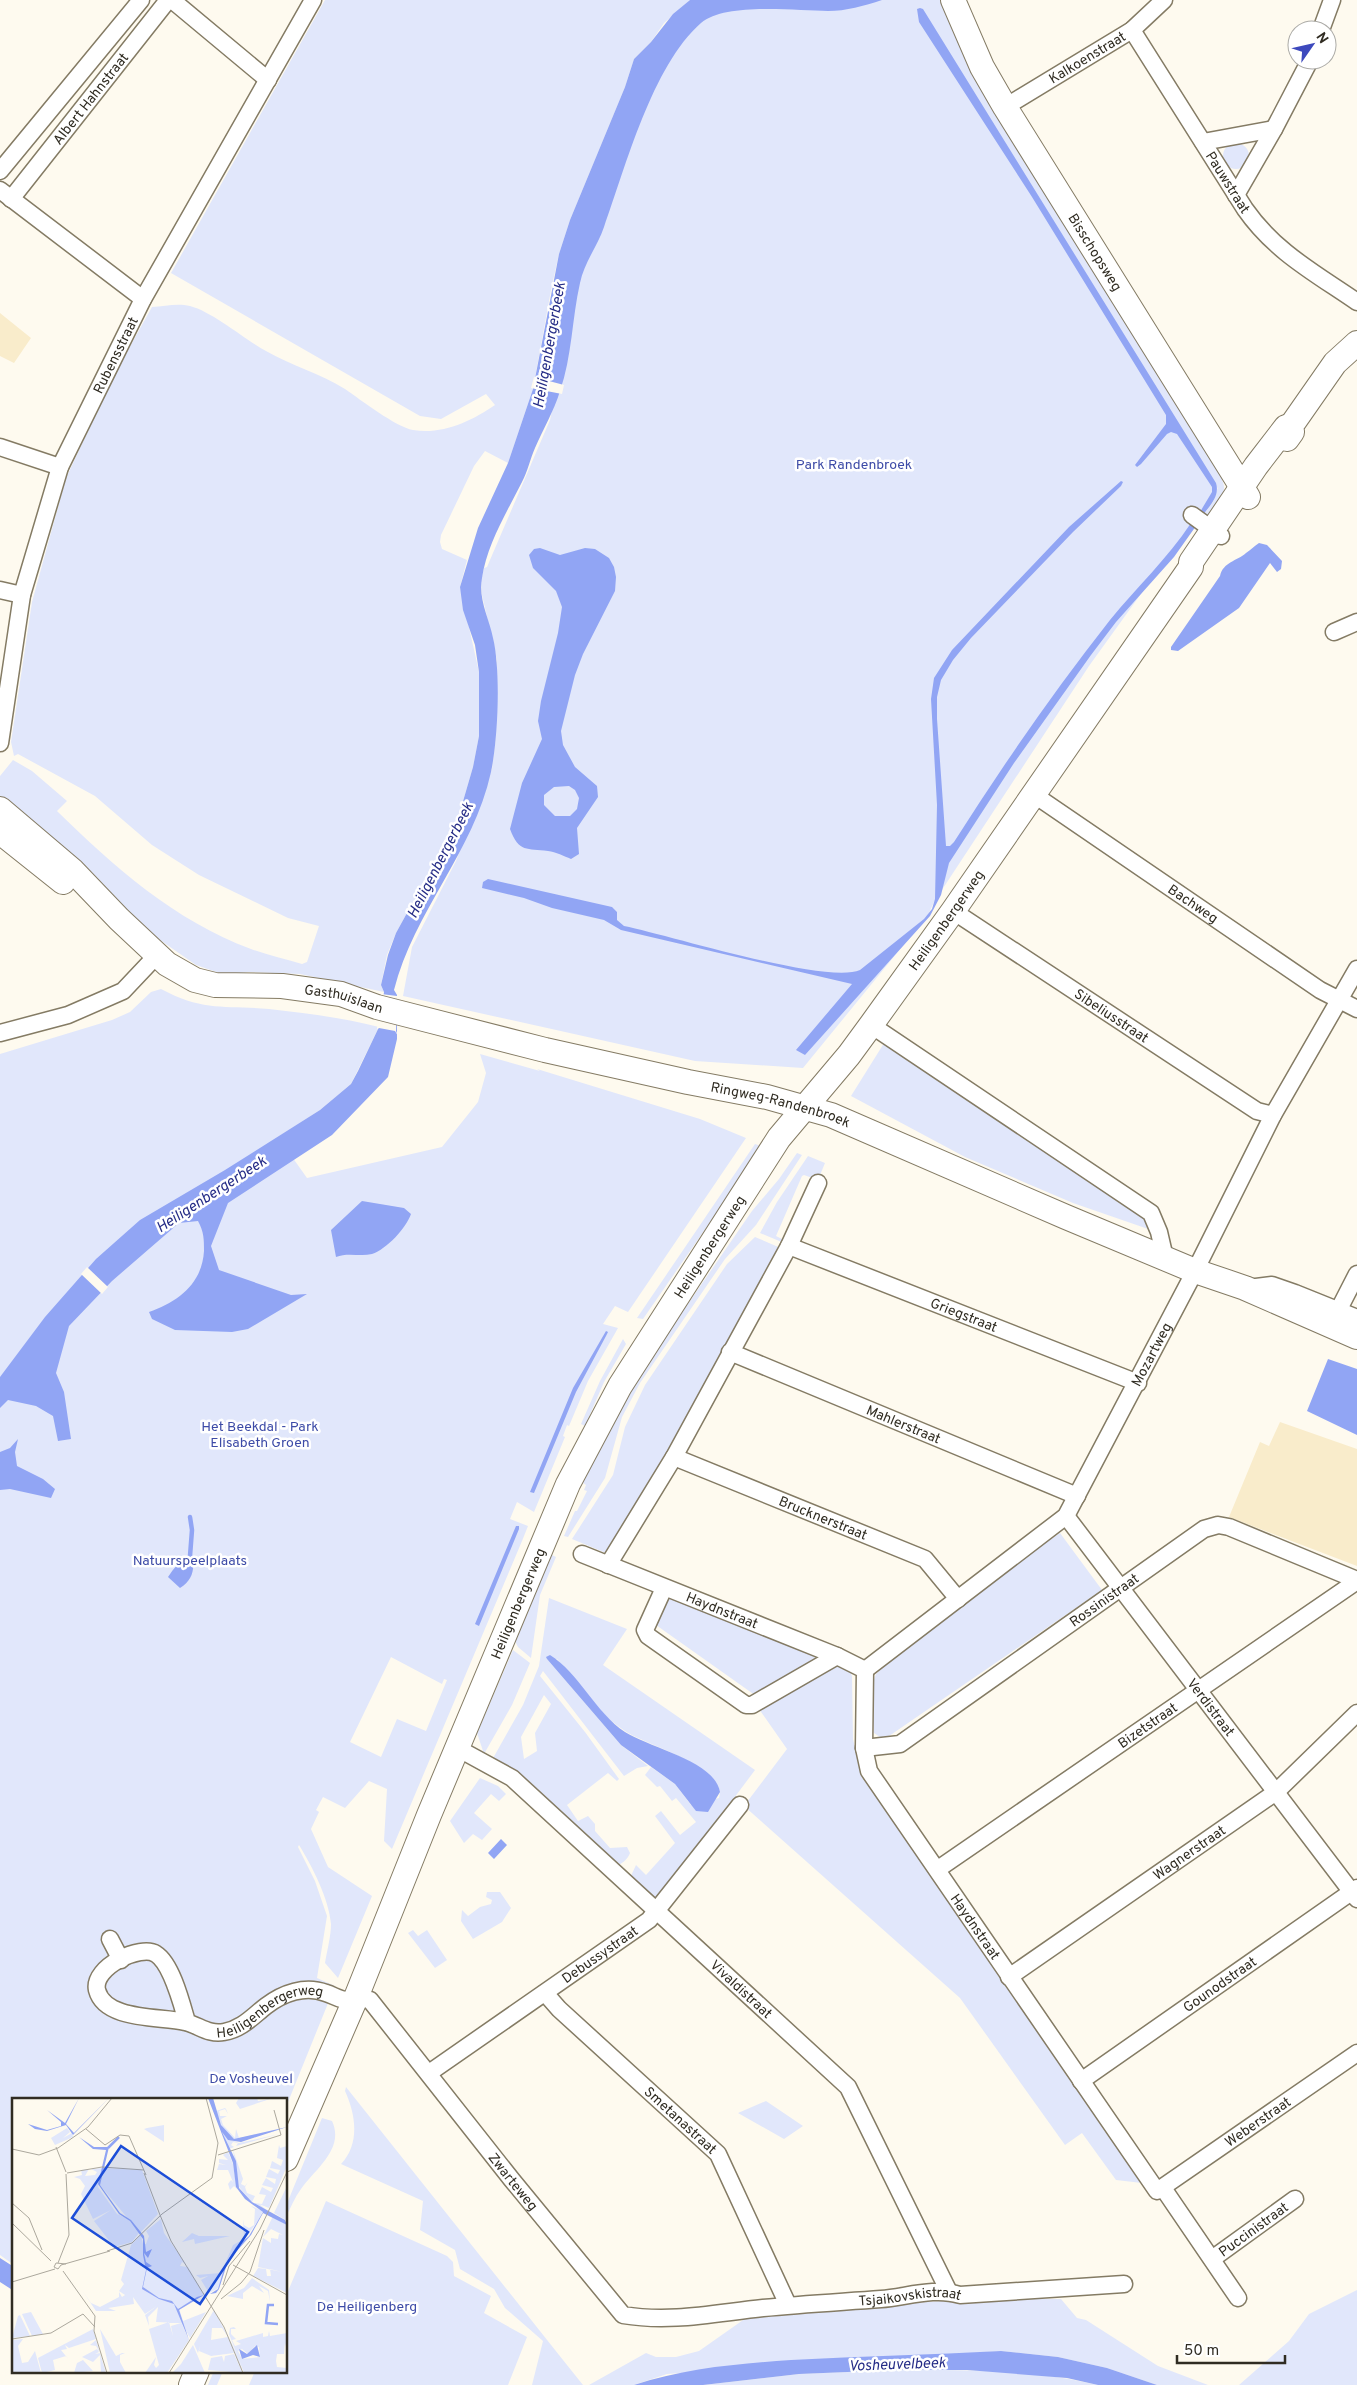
<svg xmlns="http://www.w3.org/2000/svg" width="1357" height="2385" viewBox="0 0 1357 2385" font-family="Overpass,sans-serif">
  <rect width="100%" height="100%" fill="#fefaef"/>
  <path fill="#f9eccb" d="M0 313 31 338 14 363 0 356Z
    M1280 1422 1357 1449V1566L1229 1517 1260 1442 1269 1446Z"/>
  <path fill="#e1e7fb" fill-rule="evenodd" d="M325 0H690L664 23 651 42 634 59 625 87 570 220 559 254 551 290 533 389 508 463 485 451 474 466 441 535 440 542 442 549 467 560 460 587 479 672V736L473 767 457 822 396 933 387 955 381 985 384 992 300 974 248 972 225 975 196 965 150 933 0 803V776L13 760 32 771 67 801 57 811C113 866 175 921 251 949 267 955 285 959 302 964L307 962 319 926 288 918 199 875 152 845 95 796 18 754 14 756 11 742 32 602 66 478 114 375 152 307C165 306 178 303 190 306 213 312 244 339 266 351 292 366 320 373 345 389 361 400 396 427 413 430 442 435 472 421 495 405L486 394 441 419 420 416 171 273Z
    M868 0H944L1229 471 1222 480C1229 493 1216 506 1208 517L1203 515 1213 502 1218 487 1089 666 934 902 928 915 803 1068 695 1061 403 996 412 947 456 861 492 769 496 737 497 660 482 595 481 581 484 568 487 567 550 420 568 331 575 275 676 35 717 10Z
    M1223 156a13 13 0 1 1 26 0a13 13 0 1 1-26 0Z
    M161 989C204 1012 224 1005 269 1009 306 1013 343 1018 379 1027L351 1084 320 1110 278 1137 307 1178 442 1147 478 1102 486 1073 480 1054 540 1071 537 1069 700 1119 746 1138 628 1312 615 1306 603 1324 618 1328 588 1381 569 1426 567 1425 563 1436 565 1437 534 1512 517 1502 510 1519 528 1526 522 1541 392 1849 384 1841 387 1789 369 1781 345 1808 323 1797 316 1810 319 1812 311 1829 328 1867 372 1896 338 1978 325 1963C327 1951 331 1936 331 1924 329 1899 312 1866 299 1845L298 1847 315 1881 327 1916 317 1978 335 1986 286 2107V2099H14V2265L0 2255V1054L112 1020 130 1012 151 992ZM391 1657 442 1684 444 1679 447 1680 426 1731 397 1719 381 1757 350 1742Z
    M886 1040 1151 1220V1230L1073 1203 965 1157 851 1096Z
    M755 1144 761 1146 753 1160 643 1319 637 1318Z
    M797 1153 802 1155 756 1225 725 1259 640 1383 622 1417 605 1478 568 1537 564 1536 575 1511H577L587 1491 584 1490 586 1485 583 1483 608 1427 630 1388 752 1211 779 1179Z
    M808 1156 825 1163 818 1180 804 1175 802 1176 776 1236 786 1241 784 1243 760 1233 777 1202Z
    M755 1237 783 1249 613 1548 606 1553 572 1539 613 1475 625 1427 645 1385 727 1264Z
    M623 1339 626 1344 604 1382 585 1426 581 1424 600 1381Z
    M1060 1533 1102 1590 892 1734 883 1739 874 1733 871 1699 873 1682 876 1674 893 1658 1021 1559Z
    M550 1554 556 1557 540 1595 531 1658 518 1647 515 1641Z
    M671 1595 813 1653 817 1663 759 1698 656 1625 664 1597Z
    M549 1598 627 1629 603 1665 755 1770 660 1897 654 1900 630 1878 636 1865 646 1875 675 1843 655 1816 661 1811 680 1835 696 1822 676 1798 672 1801 660 1786 657 1787 645 1775 651 1767 675 1784 691 1805 719 1798C728 1767 645 1745 625 1731 600 1715 576 1682 557 1659H547L621 1745 648 1766 637 1768 624 1776 543 1671 540 1676 585 1732 619 1779 617 1781 608 1773 567 1805 578 1821 588 1816 595 1824V1831L610 1848 627 1847 630 1853C628 1859 621 1865 615 1866L492 1760 523 1705 539 1666ZM544 1695 551 1704 535 1733 537 1751 524 1759 521 1737Z
    M513 1650 530 1663 512 1705 484 1754 477 1733Z
    M836 1662 849 1669 852 1676 853 1739 857 1757 869 1781 1142 2183 1116 2180 1082 2133 1065 2145 960 1998 744 1806 787 1749 759 1709Z
    M480 1778 498 1786 506 1794 499 1801 491 1794 474 1813 492 1829 482 1840 473 1834 464 1843 450 1821Z
    M487 1892H500L511 1908 502 1922 473 1939 461 1921 462 1910 468 1916 480 1907 491 1904 492 1900 486 1897Z
    M413 1930 418 1936 427 1930 447 1960 435 1968 408 1933Z
    M346 2087 559 2355 583 2385H532L543 2341 505 2308 494 2289 460 2269 455 2250 420 2230 423 2201 341 2164C360 2144 356 2115 345 2091Z
    M766 2101 803 2126 784 2139 738 2113Z
    M322 2118 332 2121C345 2149 315 2169 301 2189 295 2197 291 2207 286 2217V2206Z
    M326 2201 447 2256 453 2262 454 2276 491 2296 484 2313 527 2337 508 2385H249L255 2371H286V2296Z
    M1357 2290V2385H1239L1289 2341 1309 2314Z
    M973 2299H1061L1077 2318 1086 2320 1158 2366 1208 2385H1157L1107 2368 1058 2357 1001 2351 667 2374 634 2385H589L646 2353 656 2357H676L699 2351 746 2318 803 2310Z
    M896 2370C963 2370 1032 2369 1098 2385H703L799 2374Z
    M214 2371H223L217 2385H208Z"/>
  <path fill="#91a5f4" fill-rule="evenodd" d="M690 0H882C864 6 846 11 828 11 796 11 726 2 701 23 652 66 626 166 604 227 598 245 584 263 580 283 572 318 572 357 560 391 554 411 543 429 535 448 530 459 528 471 522 482 507 512 487 544 482 578 478 599 489 618 493 638 501 670 498 740 491 772 473 853 414 911 394 990L397 995V1039L388 1077 332 1135 228 1203 211 1246 219 1270 291 1295 307 1294 248 1329 232 1332 175 1330 152 1319 149 1312C178 1302 202 1284 204 1251 204 1239 204 1232 198 1221L179 1223 112 1281 69 1326 56 1373 64 1392 71 1439 58 1441 53 1416 36 1406 8 1400 0 1408V1377L45 1317 96 1259 140 1220 225 1170 320 1110 351 1084 358 1071 379 1027 384 992 381 985 388 955 396 933 457 822 473 767 479 736V672L475 645 463 610 460 587 478 528 508 463 533 389 559 254 570 220 625 87 634 59 651 42 673 14Z
    M920 8 923 9 1216 483C1220 496 1210 505 1203 515L1200 512 1212 492V487L1177 434 1171 432 1167 434 1141 464 1137 467 1135 465 1166 424V415L1032 197 919 22 917 9Z
    M1121 481 1123 482 1121 486 1073 532 971 638 953 660 941 680 937 697V719L946 846H950L954 842C1003 765 1054 691 1110 620 1137 587 1167 559 1191 523L1196 526 1174 557 1116 622 1091 655 1014 763 949 863 941 895 930 916 805 1055 796 1050 852 984 621 930 604 920 552 908 524 898 482 888 483 882 488 879 612 907 617 912V920L624 926C669 935 827 985 860 970L924 919 932 909 935 899 937 805 931 699 934 678 952 650 1069 527Z
    M1259 543 1267 545 1282 561 1281 569 1277 572 1270 563 1239 608 1178 651 1171 650V647L1220 576C1223 562 1237 561 1246 553 1251 550 1254 546 1259 543Z
    M540 548 560 555 585 548 595 549 609 558 614 567 616 577 615 591 583 654 575 675 561 731 563 745 575 767 597 786 598 797 577 828 579 854 571 859C564 856 556 852 548 851 527 848 519 853 510 829L522 783 542 739 538 721 541 701 558 633 562 607 556 591 533 568 529 555 534 549ZM569 786 575 790 579 798 577 809 570 816H555L544 805V795L554 787Z
    M362 1201 404 1208 411 1214C406 1228 387 1249 372 1254 360 1257 348 1252 336 1257L331 1230Z
    M606 1331 608 1332 606 1336 576 1392 534 1493 530 1492 573 1388Z
    M1328 1359 1357 1369V1435L1307 1411Z
    M18 1439 15 1452 17 1466 43 1479 55 1489 51 1498 10 1489 0 1490V1452L10 1448Z
    M516 1526H519V1529L479 1626 475 1624Z
    M192 1555C195 1569 193 1580 180 1588L168 1577C174 1568 181 1559 192 1555Z
    M550 1655C578 1672 596 1713 625 1732 650 1748 715 1761 720 1792L708 1812 696 1811 675 1784 621 1745 547 1659 546 1657Z
    M501 1839 507 1845 494 1859 488 1853Z
    M0 2258 14 2267V2291L0 2282Z
    M1001 2351 1058 2357 1107 2368 1157 2385H1098L1067 2378 967 2370H896L799 2374 703 2385H634C686 2368 737 2364 791 2360 861 2356 931 2355 1001 2351Z"/>
  <path fill="#fefaef" d="M534 377 564 385 562 394 531 388Z
    M381 994 397 996 396 1031 398 1036 395 1031 379 1028 374 1031 377 1029Z
    M87 1267 108 1287 102 1294 81 1274Z"/>
  <g fill="none" stroke-linecap="round" stroke-linejoin="round">
    <path stroke="#91a5f4" stroke-width="4.5" d="M190 1517 192 1530 190 1556"/>
    <defs>
      <g id="street">
        <path d="M172 0 268 80"/>
        <path id="s1" d="M1132 30 1245 209C1275 252 1315 273 1357 302"/>
        <path d="M1321 30 1332 0"/>
        <path id="s2" d="M1005 107 1132 30 1164 0"/>
        <path d="M1203 142 1274 129"/>
        <path d="M0 171 141 0"/>
        <path d="M0 190 143 299"/>
        <path d="M1236 195 1274 129 1310 60"/>
        <path id="s3" d="M11 199 168 0"/>
        <path d="M0 447 60 467"/>
        <path d="M1192 515 1221 536"/>
        <path d="M0 590 22 595"/>
        <path d="M1334 632 1357 622"/>
        <path id="s4" d="M0 743 22 595 60 467 143 299 313 0"/>
        <path id="s5" d="M1033 794 1320 990 1357 1009"/>
        <path id="s6" d="M953 911 1257 1111 1273 1115"/>
        <path d="M871 1025 1151 1213 1159 1232 1165 1258"/>
        <path d="M0 1033 68 1015 123 991 157 955"/>
        <path id="s7" d="M789 1246 1138 1383"/>
        <path d="M1248 1288 1272 1285 1295 1293 1357 1318"/>
        <path d="M1338 1311 1357 1274"/>
        <path id="s8" d="M730 1352 1077 1496"/>
        <path id="s9" d="M674 1457 925 1559 958 1599"/>
        <path id="s10" d="M1066 1516 1357 1899"/>
        <path id="s11" d="M582 1554 837 1656 865 1670 864 1748 869 1771 1157 2191 1357 2053"/>
        <path d="M608 1565 674 1457 789 1246 818 1183"/>
        <path d="M664 1588 645 1630 648 1636 746 1705H752L837 1656"/>
        <path id="s12" d="M865 1670 1066 1516 1195 1271 1273 1115 1357 969"/>
        <path id="s13" d="M864 1748 900 1744 1204 1529 1218 1525 1229 1527 1357 1580"/>
        <path id="s14" d="M459 1749 512 1778 848 2087 949 2292"/>
        <path id="s15" d="M938 1869 1357 1581"/>
        <path d="M110 1939 121 1960"/>
        <path id="s16" d="M1009 1977 1276 1792 1357 1713"/>
        <path id="s17" d="M545 1993 559 2009 718 2154 788 2305"/>
        <path id="s18" d="M187 2022C182 2005 172 1964 156 1954 141 1944 92 1967 97 1990 105 2021 160 2016 185 2022 199 2025 208 2035 224 2032 242 2029 253 2016 266 2006 283 1993 305 1985 326 1993 333 1995 340 2000 347 2000 355 2001 363 1998 370 2000L512 2180 623 2315C671 2323 715 2313 763 2308 802 2304 841 2302 881 2299 906 2297 935 2287 960 2295L1124 2284"/>
        <path id="s19" d="M429 2073 649 1920 740 1805"/>
        <path id="s20" d="M1081 2081 1357 1888"/>
        <path d="M1163 2188 1238 2298"/>
        <path id="s21" d="M1212 2259 1295 2199"/>
      </g>
      <g id="secondary">
        <path id="s22" d="M953 0 982 67 1005 107 1248 497"/>
        <path d="M1287 439 1292 432 1291 426 1335 363 1357 343"/>
        <path id="s23" d="M0 809 73 871 119 919 167 964 195 980 215 985 282 986 341 994 377 1007 545 1050 688 1082 767 1097 831 1115 1066 1217 1195 1271 1245 1288 1357 1337"/>
        <path d="M0 832 63 882"/>
        <path id="s24" d="M286 2159 355 2000 429 1815 568 1484 620 1386 779 1138 849 1055 871 1025 953 911 1191 567V562L1256 466 1286 427 1291 426"/>
        <path d="M191 2385 197 2371"/>
      </g>
    </defs>
    <use href="#street" stroke="#847b64" stroke-width="19"/>
    <use href="#secondary" stroke="#847b64" stroke-width="26"/>
    <use href="#street" stroke="#fff" stroke-width="16"/>
    <use href="#secondary" stroke="#fff" stroke-width="24"/>
  </g>
  <g text-anchor="middle" stroke-width="5" stroke-linejoin="round" paint-order="stroke">
    <g font-size="14" fill="#302c22" stroke="#fff">
      <text dy="5" stroke="none"><textPath href="#s2" startOffset="96">Kalkoenstraat</textPath></text>
      <text dy="5" stroke="none"><textPath href="#s3" startOffset="128">Albert Hahnstraat</textPath></text>
      <text dy="5" stroke="none"><textPath href="#s1" startOffset="180">Pauwstraat</textPath></text>
      <text dy="5" stroke="none"><textPath href="#s22" startOffset="290">Bisschopsweg</textPath></text>
      <text dy="5" stroke="none"><textPath href="#s4" startOffset="408">Rubensstraat</textPath></text>
      <text dy="5" stroke="none"><textPath href="#s5" startOffset="194">Bachweg</textPath></text>
      <text dy="5" stroke="none"><textPath href="#s24" startOffset="1412">Heiligenbergerweg</textPath></text>
      <text dy="5" stroke="none"><textPath href="#s23" startOffset="411">Gasthuislaan</textPath></text>
      <text dy="5" stroke="none"><textPath href="#s6" startOffset="190">Sibeliusstraat</textPath></text>
      <text dy="5" stroke="none"><textPath href="#s23" startOffset="861">Ringweg-Randenbroek</textPath></text>
      <text dy="5" stroke="none"><textPath href="#s24" startOffset="1008">Heiligenbergerweg</textPath></text>
      <text dy="5" stroke="none"><textPath href="#s7" startOffset="188">Griegstraat</textPath></text>
      <text dy="5" stroke="none"><textPath href="#s12" startOffset="436">Mozartweg</textPath></text>
      <text dy="5" stroke="none"><textPath href="#s8" startOffset="188">Mahlerstraat</textPath></text>
      <text dy="5" stroke="none"><textPath href="#s9" startOffset="161">Brucknerstraat</textPath></text>
      <text dy="5" stroke="none"><textPath href="#s13" startOffset="286">Rossinistraat</textPath></text>
      <text dy="5" stroke="none"><textPath href="#s24" startOffset="602">Heiligenbergerweg</textPath></text>
      <text dy="5" stroke="none"><textPath href="#s11" startOffset="151">Haydnstraat</textPath></text>
      <text dy="5" stroke="none"><textPath href="#s10" startOffset="240">Verdistraat</textPath></text>
      <text dy="5" stroke="none"><textPath href="#s15" startOffset="254">Bizetstraat</textPath></text>
      <text dy="5" stroke="none"><textPath href="#s16" startOffset="219">Wagnerstraat</textPath></text>
      <text dy="5" stroke="none"><textPath href="#s11" startOffset="596">Haydnstraat</textPath></text>
      <text dy="5" stroke="none"><textPath href="#s19" startOffset="208">Debussystraat</textPath></text>
      <text dy="5" stroke="none"><textPath href="#s20" startOffset="169">Gounodstraat</textPath></text>
      <text dy="5" stroke="none"><textPath href="#s14" startOffset="372">Vivaldistraat</textPath></text>
      <text dy="5" stroke="none"><textPath href="#s18" startOffset="346">Heiligenbergerweg</textPath></text>
      <text dy="5" stroke="none"><textPath href="#s17" startOffset="186">Smetanastraat</textPath></text>
      <text dy="5" stroke="none"><textPath href="#s11" startOffset="1039">Weberstraat</textPath></text>
      <text dy="5" stroke="none"><textPath href="#s18" startOffset="685">Zwarteweg</textPath></text>
      <text dy="5" stroke="none"><textPath href="#s21" startOffset="51">Puccinistraat</textPath></text>
      <text dy="5" stroke="none"><textPath href="#s18" startOffset="1146">Tsjaikovskistraat</textPath></text>
    </g>
    <g font-size="14" fill="#3d4ba7" stroke="#fff">
      <text x="854" y="469">Park Randenbroek</text>
      <text x="260" y="1431">Het Beekdal - Park<tspan x="260" dy="16">Elisabeth Groen</tspan></text>
      <text x="190" y="1565">Natuurspeelplaats</text>
      <text x="251" y="2083">De Vosheuvel</text>
      <text x="367" y="2311">De Heiligenberg</text>
    </g>
    <g font-size="15" font-style="italic" fill="#262d87" stroke="#fff">
      <text transform="translate(549 345) rotate(-80)" y="5">Heiligenbergerbeek</text>
      <text transform="translate(440 860) rotate(-63)" y="5">Heiligenbergerbeek</text>
      <text transform="translate(211 1194) rotate(-33)" y="5">Heiligenbergerbeek</text>
      <text transform="translate(897 2364) rotate(-2)" y="5">Vosheuvelbeek</text>
    </g>
  </g>
  <g transform="translate(12 2098)">
    <rect width="275" height="275" fill="#fefaef"/>
    <path d="M227 0H245L246 3 258 1 228 11 224 5ZM213 11 207 13 208 18H215L209 21 211 27 223 40 224 31 227 40 266 32 230 42 222 41 210 29 204 13 213 10 214 11 216 16ZM152 27V44L132 31 135 30ZM55 30 58 34 51 40 60 35 61 39 43 47 39 40ZM210 34 219 42 227 45 267 36 224 48 226 45 221 44 219 47 222 49 217 51ZM267 47 268 50 275 48V68L257 110 247 106 256 113 241 105 250 106 254 97 247 96 250 89 259 94 261 90 250 87 254 80 263 86 264 81 254 79 257 71 266 76 268 72 258 70 260 63 269 68 271 62 265 60ZM221 52 231 81 229 86 233 88 236 84 233 89 235 95 243 98 240 104 227 89ZM216 54 221 66 225 91 222 88 218 92 216 86 219 82 221 84 216 72H205L207 66 214 67 207 65V61L216 62 211 57ZM90 70 86 89 105 116 117 121 127 135 120 144 102 149 82 123 99 112 81 121 69 96 73 88 68 81 62 79 70 77 69 72 77 71 73 78 83 77 85 74 79 71ZM92 70 130 72 146 116 128 135 87 86ZM275 88V123L262 115ZM239 108 251 113 246 123 213 167 207 190 197 195 189 182 196 178 188 180 184 177 209 175 221 147 232 141 231 121 232 127 237 130 242 127 243 111ZM261 118 275 127V195L241 178 246 170 254 171 255 178H259L258 171 270 174 246 169 251 140 259 145V140L266 141 267 136 271 137 259 131 251 139ZM149 121 152 135 174 166 170 164 168 168 176 169 175 167 192 197 167 210 171 223 194 214 178 240 169 224 177 242 155 275H133L144 259 142 267 144 270 147 267 137 231 157 224 161 238 159 228 169 225 144 224 146 209 136 219 137 228 133 217 145 208 133 216 121 199 122 206 96 210 104 213H84L70 192 79 205 88 209 107 199V194L110 199 113 197 107 193 112 186 109 182 119 147 129 137 131 146H134L137 138 134 133ZM180 135 187 138H218L183 146 182 141 170 144ZM240 180 257 192 258 204 256 193 247 188 252 195 240 188 231 195V201L215 198 232 190ZM202 212 221 248 228 264 230 273 231 275 196 272 199 260 210 258 212 264 213 258 222 256 230 274 221 251 222 255 199 258 187 253 188 248 186 255 182 246ZM200 230H210L216 239 199 242ZM19 214 31 236 20 238 10 216ZM8 217 18 238 0 240 6 218ZM222 229 224 231H219V236L224 241 220 242 223 248 229 246 224 243 251 235V239L256 238 257 233 258 238 275 235V253L273 245 272 256H265L264 263 265 269 275 270V275H232L217 236 218 230ZM243 248 247 249 248 259 230 261 226 253 230 251 236 256ZM81 231 84 241 57 250 53 247 55 251 49 252 57 262 54 258 41 262 43 272 30 275 26 260ZM88 231 104 258 110 255H113L108 257V264L114 275H98ZM11 241 6 248 10 265 16 264 23 253 29 275H0V242ZM84 242 94 275H89L88 257 81 264 70 259 85 251 87 254 83 256 88 255 84 248 78 247ZM181 247 193 275H160L169 266ZM71 262 81 273 62 275 65 265Z" fill="#e1e7fb" fill-rule="evenodd"/>
    <path d="M67 0 54 26 62 35 97 0 61 37 54 27 35 33 23 31 16 26 35 32 49 28V24L35 12 53 25ZM196 0H201L209 27 222 41 275 29 229 44 216 42 210 34 224 63 227 90 240 104 273 122 275 127 251 115 239 137 216 163 207 191 204 195 198 196 206 191 213 167 224 149 237 138 251 114 233 101 224 89 221 65ZM67 39 82 49H97L88 87 108 115 119 122 132 138 134 154 140 151 136 160 132 155 134 164 140 168 135 170 131 189 147 200 160 203 166 211 185 199 192 197 167 212 177 242 162 206 147 201 130 191 134 172 131 157V141L118 123 107 116 86 86 94 52 81 51ZM245 247 248 259 241 257 230 261 227 251 235 256Z" fill="#91a5f4"/>
    <path fill="none" stroke="#91a5f4" stroke-width="2.5" d="M96 50 107 39M262 207H256L254 225 266 226"/>
    <path fill="none" stroke="#aca89d" stroke-width="1" d="M74 31 93 47 108 37 117 38 134 77M44 49 54 74M0 51 27 57 46 50 76 29 100 0M206 57 269 37 262 12M55 75 90 69 132 72M132 75 148 117M0 105 17 120 30 152M148 117 159 143 212 229 231 275M0 125 39 163M95 153 120 145 150 116 200 80 206 45 194 0M46 165 57 137 54 76M54 166 44 165 42 169 46 171 49 167 98 153M221 167 275 197M51 173 83 218 82 233 95 275M0 184 43 171M211 187 217 168 238 143M209 201 229 185 238 174 252 132M71 216 83 229M0 241 39 235 71 216M157 275 248 131 275 74"/>
    <path fill="#1d4ed8" fill-opacity="0.15" stroke="#1d4ed8" stroke-width="2.5" d="M109 48 236 134 188 206 60 120Z"/>
    <rect width="275" height="275" fill="none" stroke="#302c22" stroke-width="2.5"/>
  </g>
  <g transform="translate(1312 45) rotate(56)"><circle r="24" fill="#ffffff" stroke="#acaba7"/>
  <path d="M0-4L9 19L0 12L-9 19Z" fill="#3d49bd"/>
  <text y="-8" font-size="14" font-weight="bold" text-anchor="middle" fill="#302c22">N</text>
  </g>
  <path d="M1177 2355v8h108v-8" fill="none" stroke="#302c22" stroke-width="2.5"/>
  <text x="1184" y="2355" font-size="15" fill="#302c22" stroke="#ffffff" stroke-width="4" paint-order="stroke">50 m</text>
</svg>
